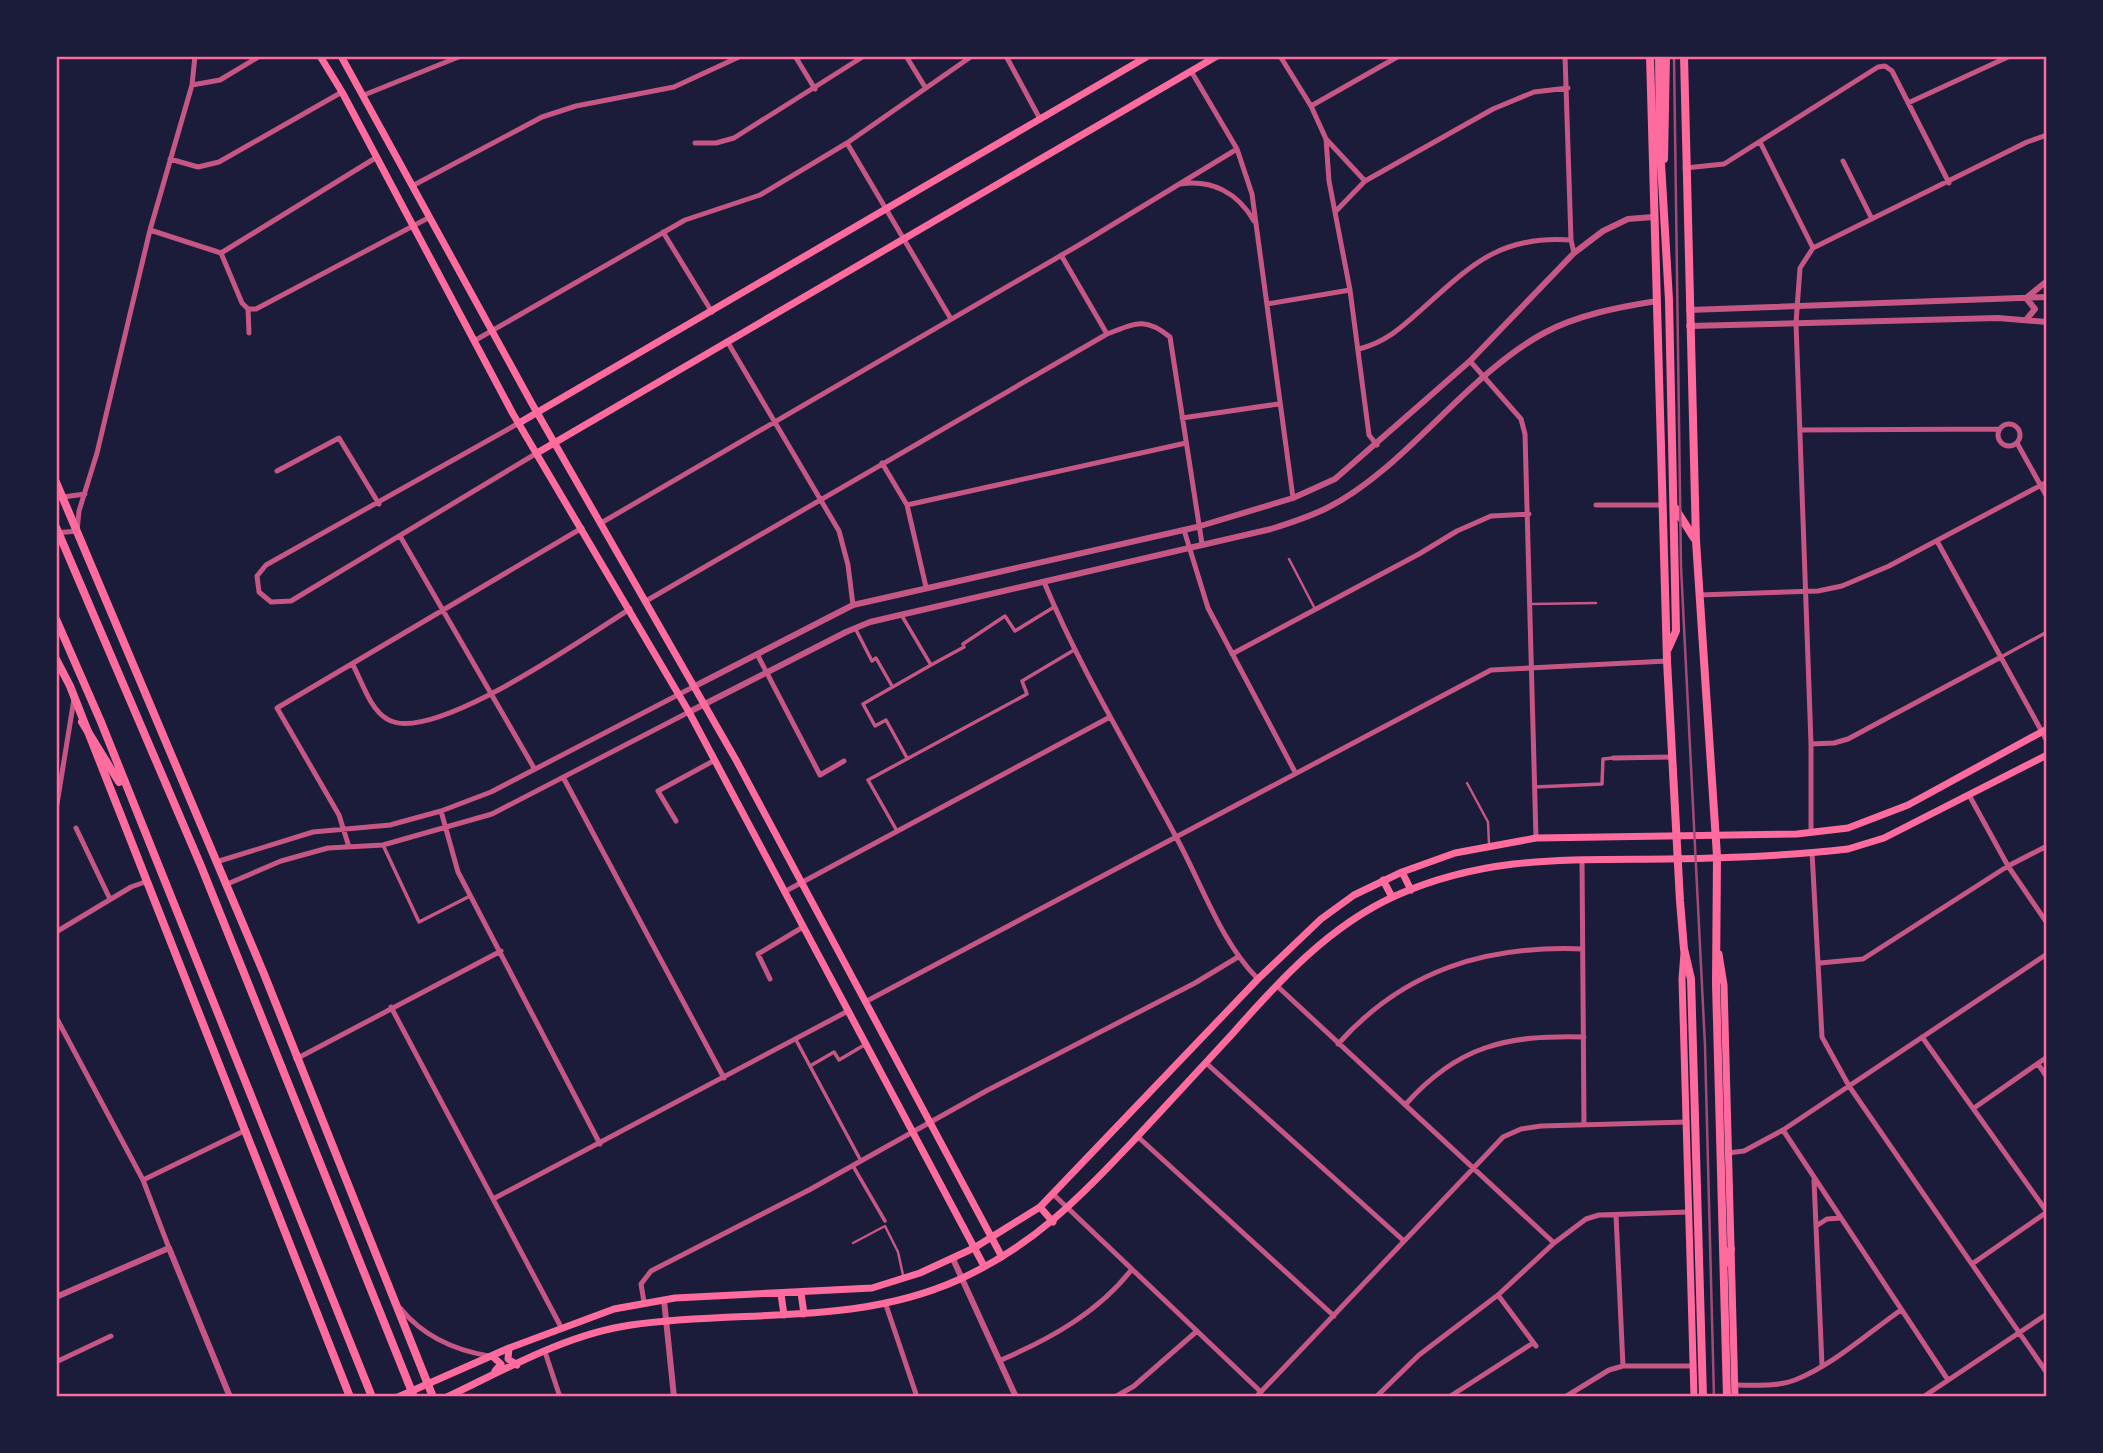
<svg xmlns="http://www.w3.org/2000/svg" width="2103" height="1453" viewBox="0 0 2103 1453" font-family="'Asap Condensed',sans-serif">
  <rect width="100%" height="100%" fill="#1b1b3a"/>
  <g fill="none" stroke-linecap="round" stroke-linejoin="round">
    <path stroke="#c65784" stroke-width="2.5" d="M1289 559 1315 609
      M1531 604 1596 603
      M1467 783 1488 822 1489 844
      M853 1243 885 1226 898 1252 903 1275"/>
    <path stroke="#c65784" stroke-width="3.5" d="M902 616 931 665 964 647
      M855 628 872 661 876 658 892 686
      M963 644 1005 616 1015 631 1054 607
      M2001 657 2047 632
      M1022 681 1074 650
      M907 758 886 720 875 726 863 704 931 665
      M1535 787 1602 784 1603 759 1613 758
      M897 831 868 780 1027 694 1022 681
      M383 845 419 922 470 896
      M796 1040 861 1161
      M810 1066 834 1052 839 1060 866 1044
      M853 1166 885 1221"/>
    <path stroke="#c65784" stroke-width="5" d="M795 56 815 89
      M906 56 925 87
      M1006 56 1040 119
      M1280 56 1311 106 1326 139 1329 181 1350 290 1369 435 1377 445
      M1565 56 1571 240 1574 253
      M1191 71 1237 149 1252 194 1293 498
      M192 85 220 80 260 56
      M364 95 461 56
      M1908 103 2010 56
      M1311 106 1399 56
      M1326 139 1365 181
      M1760 142 1813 248
      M695 143H716L734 138 864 56
      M847 143 951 319
      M170 159 198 167 219 162 342 92
      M1843 161 1872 219
      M1685 168 1724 164 1878 67 1885 66 1892 71 1949 183
      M1180 184C1212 179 1238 193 1254 221
      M414 185 542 117 576 106 674 87 741 56
      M1336 211 1365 181 1493 109 1534 92 1568 88
      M150 230 221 253
      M663 232 712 312
      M221 253 377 157
      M221 253 242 303 248 309 249 333
      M1061 255 1107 334
      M1267 304 1350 290
      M248 309H256L430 217
      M474 341 685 220 760 195 847 143 972 56
      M727 341 839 531 848 565 853 605
      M1359 349C1386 342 1401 328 1421 310 1471 265 1500 235 1571 240
      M1470 361 1521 419 1525 434 1536 838
      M1182 418 1278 404
      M519 423 266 565 257 576 259 592 271 602 291 601 537 453
      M1998 435a11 11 0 1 1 22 0a11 11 0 1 1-22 0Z
      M1800 430 1999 429
      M2017 443 2047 497
      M882 463 907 505 926 587
      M277 471 339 438 379 504
      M56 498 85 494
      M907 505 1186 443
      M1596 505H1663
      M601 523 1079 245 1237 149
      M1184 530 1208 608 1295 772
      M56 533 77 531 79 511 97 453 150 230 192 85 195 56
      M400 536 534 768
      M1937 541 2047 741
      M1044 582C1081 671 1131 752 1176 837 1202 884 1220 941 1258 979
      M1699 595 1818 591 1842 586 1889 566 2047 482
      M646 601 1107 334C1136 323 1145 317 1170 337L1202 544
      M757 654 820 775 844 761
      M1232 654 1419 554 1457 531 1491 516 1529 514
      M353 665C362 682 370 709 387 719 430 747 588 635 630 609
      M1811 744 1834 743 1848 739 2001 657
      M1613 758 1672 757
      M563 777 724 1078
      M1969 795 2008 866 2047 923
      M56 810 74 699
      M441 811 458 872 600 1144
      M676 821 658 791 715 760
      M76 828 110 899
      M1811 832V744L1796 323 1800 268 1813 248 2027 142 2047 135
      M349 847 339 815 277 708 582 528
      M1812 852 1822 1037 1849 1086 2047 1373
      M1582 859 1584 1125
      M216 862 313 832 390 825 441 811 491 792 695 686
      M225 885 281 861 328 848 383 845 492 814 689 712
      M784 892 1110 717
      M56 932 131 887 145 882
      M1820 963 1863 959 2008 866 2047 846
      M770 979 758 954 803 927
      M1276 985 1554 1243
      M865 1002 1491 670 1667 661
      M391 1007 561 1327
      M56 1017 143 1180 169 1248
      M1922 1037 2047 1212
      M1338 1044C1404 970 1486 945 1583 949
      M296 1059 501 951
      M1206 1063 1404 1241
      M2038 1064 2047 1077
      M1405 1105C1458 1045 1507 1035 1584 1037
      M1974 1108 2047 1057
      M1783 1130 1948 1380
      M1137 1136 1334 1316
      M1728 1153 1744 1151 1783 1130 2047 954
      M143 1180 244 1131
      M1814 1180 1822 1365
      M1053 1194 1261 1392
      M493 1199 848 1011
      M1616 1215 1623 1366
      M1816 1226 1827 1219 1841 1218
      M1972 1264 2047 1212
      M1498 1295 1536 1346
      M644 1302 641 1284 651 1271 809 1190 986 1091 1195 983 1238 957
      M886 1305 917 1397
      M401 1309C423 1336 454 1350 489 1356
      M545 1352 560 1397
      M1001 1360C1050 1339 1099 1312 1132 1269
      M56 1362 111 1336
      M1735 1385C1755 1385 1777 1387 1795 1380 1833 1365 1868 1333 1901 1310
      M1115 1397 1134 1386 1197 1331
      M1256 1397 1503 1137 1521 1129 1541 1126 1687 1122
      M1376 1397 1419 1355 1498 1295 1554 1243 1586 1219 1599 1215 1689 1212
      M1449 1397 1533 1343
      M1565 1397 1609 1370 1623 1366H1694
      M1923 1397 2047 1314"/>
    <path stroke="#c65784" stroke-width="6" d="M1689 310 2047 297
      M2026 320 2035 309 2026 298 2047 281
      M1689 326 1998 318 2047 322
      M695 686 853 605 1197 527 1293 498 1335 479 1470 361 1574 253 1603 231 1628 219 1653 217
      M689 712 846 632 870 622 1271 529C1290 523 1309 517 1327 508 1405 469 1465 376 1544 333 1577 315 1619 307 1657 301
      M953 1259 1016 1397
      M56 1297 169 1248 230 1397
      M664 1300 674 1397"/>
    <path stroke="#ff6b9d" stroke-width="7" d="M320 56 342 92 513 414 689 712 984 1266
      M341 56 531 402 736 760 1002 1257
      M519 423 1148 56
      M537 453 1217 56
      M1402 872 1411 890
      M1383 880 1392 897
      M1684 953 1682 979 1694 1397
      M1719 954 1724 985 1735 1397
      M1040 1207 1053 1222
      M801 1293 804 1314
      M781 1294 784 1315
      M509 1348 508 1359 517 1365
      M492 1356 501 1364 495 1371
      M398 1397 509 1348 614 1309 675 1298 872 1288 920 1273 974 1248 1040 1207 1258 979 1321 919 1354 895 1402 872 1455 853 1536 838 1797 834 1848 828 1908 805 2047 729
      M447 1397C504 1370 567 1334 631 1325 741 1309 853 1327 958 1280 1035 1245 1079 1198 1136 1138 1168 1103 1201 1068 1233 1033 1280 980 1329 926 1395 896 1487 855 1569 860 1667 859 1726 858 1789 856 1848 849L1884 838 2047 755"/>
    <path stroke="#ff6b9d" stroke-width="8" d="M1650 56 1667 661 1680 901 1684 949 1691 979 1703 1397
      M1659 56 1660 146 1669 300 1676 631 1668 649
      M1684 56 1696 541 1717 856 1716 984 1727 1397
      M1664 159 1666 56
      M56 482 264 974 433 1397
      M1675 508 1694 538
      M56 659 70 686 350 1397
      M1726 1263 1731 1249"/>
    <path stroke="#ff6b9d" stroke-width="8" d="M56 527 201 866 414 1397
      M56 619 101 722 372 1397
      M82 722 119 782"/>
    <path stroke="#a44b75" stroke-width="2.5" d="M1674 56 1681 567 1705 1046 1714 1397"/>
  </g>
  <rect width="2103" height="1453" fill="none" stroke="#1b1b3a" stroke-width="116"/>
  <rect x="58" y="58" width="1987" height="1337" fill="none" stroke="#ff6b9d" stroke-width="2.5"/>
</svg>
